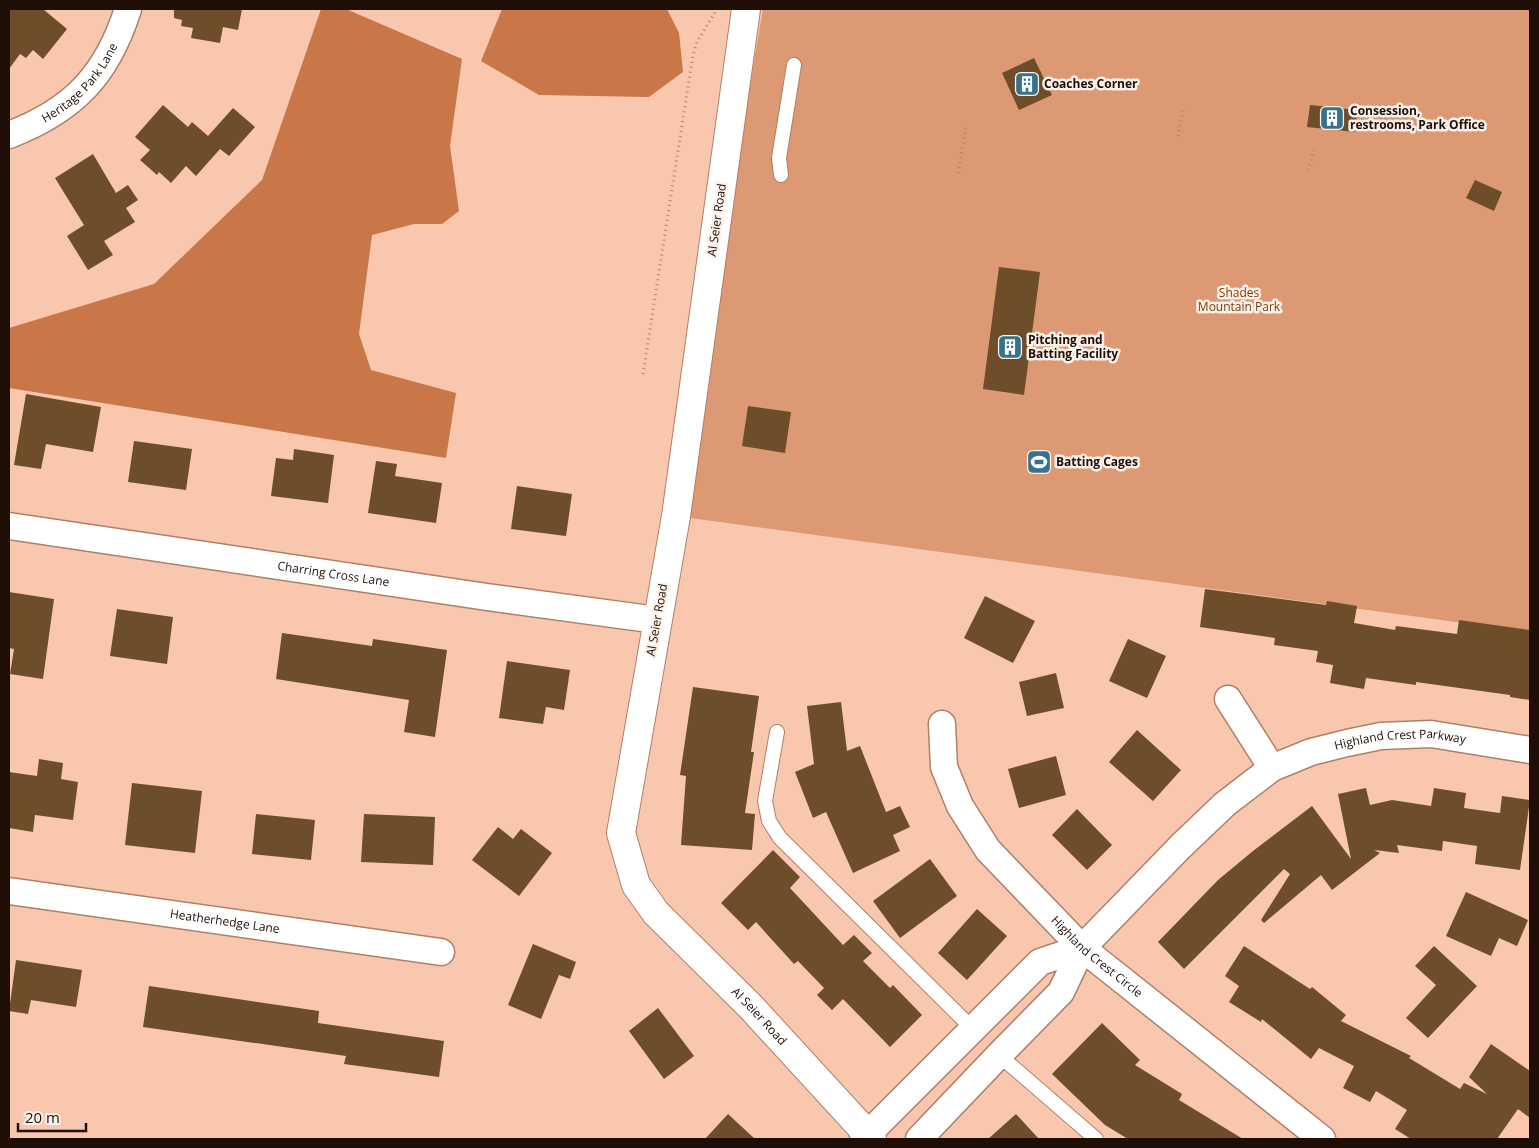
<svg xmlns="http://www.w3.org/2000/svg" width="1539" height="1148" viewBox="0 0 1539 1148" font-family="'Open Sans',sans-serif">
  <rect width="100%" height="100%" fill="#f8c7ae"/>
  <path fill="#dd9874" d="M763 9H1530V632L676 516Z"/>
  <path fill="#c97649" d="M321 9H346L462 59 450 146 459 211 442 224H414L372 235 359 334 371 370 456 393 446 458 9 388V328L154 284 262 180Z
    M502 9H667L679 33 683 72 649 97 539 95 481 61Z"/>
  <path fill="#6d4d2a" d="M9 9H43L67 29 43 59 33 50 26 58 20 54 9 69Z
    M174 9H242L238 30 223 27 220 43 191 38 193 28 181 26 182 20 174 18Z
    M1034 58 1052 95 1019 110 1002 73Z
    M163 105 188 127 192 122 208 136 233 108 255 127 229 156 220 149 196 176 186 166 171 183 159 172 157 175 140 160 150 150 135 137Z
    M1310 105 1357 110 1355 132 1307 127Z
    M93 154 116 193 128 185 138 200 126 208 135 222 104 241 113 255 88 270 67 236 84 225 55 178Z
    M1475 180 1502 192 1494 211 1466 198Z
    M999 267 1040 272 1024 395 983 389Z
    M26 394 101 407 93 452 46 444 41 469 14 465Z
    M748 406 791 412 785 453 742 446Z
    M134 441 192 449 186 490 128 482Z
    M294 449 334 455 328 503 271 496 276 458 293 460Z
    M376 461 397 464 395 476 442 483 436 523 368 513Z
    M517 486 572 494 566 536 511 529Z
    M1205 589 1326 605 1327 601 1357 606 1354 623 1395 630 1396 626 1457 634 1459 620 1530 630V700L1510 697V695L1416 682V685L1366 678 1364 689 1330 683 1333 665 1316 662 1318 651 1274 645 1275 638 1200 627Z
    M9 592 54 599 43 679 10 674 14 649 9 648Z
    M985 596 1035 621 1013 663 964 638Z
    M117 609 173 617 167 664 110 656Z
    M282 633 372 646 373 639 447 650 435 737 404 732 409 700 276 679Z
    M1128 639 1166 656 1147 698 1109 681Z
    M507 661 570 670 564 710 546 707 543 724 499 718Z
    M1056 673 1064 708 1027 716 1019 682Z
    M693 687 759 696 751 752H754L745 813 755 814 752 850 681 845 686 776 680 775Z
    M841 702 847 751 860 746 886 812 900 806 910 827 893 835 900 851 853 873 826 812 813 818 795 772 814 764 807 706Z
    M1137 730 1181 770 1153 801 1109 762Z
    M1056 756 1066 795 1019 808 1008 769Z
    M39 759 63 763 61 779 78 782 73 820 35 815 33 832 9 828V772L37 776Z
    M132 783 202 791 195 853 125 845Z
    M1366 788 1370 805 1392 800 1431 806 1434 788 1466 793 1464 808 1500 813 1502 796 1530 800 1520 870 1475 864 1477 846 1443 841 1442 851 1397 845 1399 853 1374 850 1380 853 1332 890 1321 875 1264 923 1261 920 1290 874 1284 869 1184 969 1158 942 1218 880 1253 851 1312 806 1351 859 1338 794Z
    M1077 809 1112 845 1087 870 1052 835Z
    M256 814 315 820 311 860 252 854Z
    M364 814 435 817 433 865 361 862Z
    M498 827 513 839 521 829 552 853 519 896 472 860Z
    M773 850 800 877 790 888 843 945 854 935 872 953 863 961 890 988 893 985 922 1015 890 1047 843 999 832 1010 817 995 824 988 798 961 794 964 756 922 748 930 721 903Z
    M930 859 957 896 900 938 873 901Z
    M1466 892 1528 920 1517 946 1499 938 1491 956 1446 936Z
    M977 909 1007 936 967 980 938 953Z
    M533 944 576 962 570 979 559 975 541 1019 508 1005Z
    M1244 946 1310 989 1312 987 1346 1015 1341 1021 1411 1056 1409 1058 1460 1089 1464 1083 1487 1094 1469 1077 1491 1044 1530 1071V1118L1518 1109 1497 1139H1411L1395 1129 1407 1110 1376 1091 1370 1102 1343 1088 1354 1066 1319 1048 1311 1059 1262 1019 1261 1022 1229 1002 1239 986 1225 976Z
    M1434 946 1477 986 1428 1038 1406 1018 1436 985 1415 966Z
    M16 960 82 970 76 1007 31 1000 28 1014 9 1011Z
    M149 986 319 1011 318 1023 444 1041 439 1077 344 1064 346 1056 143 1027Z
    M658 1008 694 1056 664 1079 629 1031Z
    M1102 1023 1140 1060 1135 1065 1182 1094 1179 1100 1243 1139H1128L1105 1125 1052 1074Z
    M728 1114 755 1139H705Z
    M1016 1114 1039 1139H988Z"/>
  <g fill="none" stroke-linecap="round" stroke-linejoin="round">
    <defs>
      <path id="service" d="M781 175 779 158 794 65
        M777 732 765 801 769 821 780 838 973 1029
        M999 1055 1096 1139"/>
      <g id="minor">
        <path id="s1" d="M9 135C74 110 107 75 128 9"/>
        <path id="s2" d="M9 526 487 597 657 620"/>
        <path d="M1228 699 1272 768"/>
        <path id="s3" d="M942 724 944 767 960 806 988 850 1082 948 1322 1139"/>
        <path id="s4" d="M9 891 441 952"/>
        <path id="s5" d="M1082 948 1180 847 1225 804 1272 768 1311 752 1347 743 1381 736 1431 734 1530 750"/>
        <path d="M863 1139 1040 962 1082 948 1061 992 999 1055 919 1139"/>
      </g>
      <g id="tertiary">
        <path id="s6" d="M746 9 676 516 621 833 636 885 656 913 751 1007 872 1139"/>
      </g>
    </defs>
    <use href="#service" stroke="#ad8068" stroke-width="16"/>
    <use href="#minor" stroke="#ad8068" stroke-width="29"/>
    <use href="#tertiary" stroke="#ad8068" stroke-width="30"/>
    <path stroke="#ac8673" stroke-width="3" stroke-dasharray="1 4" stroke-linecap="butt" d="M1178 136 1183 109
      M1308 170 1315 148
      M958 173 966 126
      M643 374 693 55 697 42 717 9"/>
    <use href="#service" stroke="#fff" stroke-width="14"/>
    <use href="#minor" stroke="#fff" stroke-width="26"/>
    <use href="#tertiary" stroke="#fff" stroke-width="28"/>
  </g>
  <defs>
    <symbol id="building-square" viewBox="-11 -11 22 22"><rect x="-9" y="-9" width="18" height="18" rx="4" fill="#37718a" stroke="#fcf2ec"/><path d="M-4-6H4V6H1V3H-1V6H-4ZM-2.5-4.3h1.7v1.8h-1.7ZM.8-4.3h1.7v1.8H.8ZM-2.5-1h1.7V.8h-1.7ZM.8-1h1.7V.8H.8Z" fill="#fff"/></symbol>
    <symbol id="stadium-square" viewBox="-11 -11 22 22"><rect x="-9" y="-9" width="18" height="18" rx="4" fill="#37718a" stroke="#fcf2ec"/><path d="M0-5a6.5 5 0 1 0 0 10a6.5 5 0 1 0 0-10ZM-3.5-1.8h7v3.6h-7Z" fill="#fff"/></symbol>
  </defs>
  <g fill-rule="evenodd">
    <use href="#building-square" x="1013" y="70" width="28" height="28"/>
    <use href="#building-square" x="1318" y="104" width="28" height="28"/>
    <use href="#building-square" x="996" y="333" width="28" height="28"/>
    <use href="#stadium-square" x="1025" y="448" width="28" height="28"/>
  </g>
  <g text-anchor="middle" stroke-width="5" stroke-linejoin="round" paint-order="stroke">
    <g font-size="12" fill="#1f0e06" stroke="#fcf2ec">
      <text dy="4" stroke="none"><textPath href="#s1" startOffset="90">Heritage Park Lane</textPath></text>
      <text transform="translate(717 220) rotate(-82)" y="4">Al Seier Road</text>
      <text dy="4" stroke="none"><textPath href="#s2" startOffset="328">Charring Cross Lane</textPath></text>
      <text transform="translate(657 620) rotate(-80)" y="4">Al Seier Road</text>
      <text dy="4" stroke="none"><textPath href="#s5" startOffset="395">Highland Crest Parkway</textPath></text>
      <text dy="4" stroke="none"><textPath href="#s4" startOffset="218">Heatherhedge Lane</textPath></text>
      <text dy="4" stroke="none"><textPath href="#s3" startOffset="290">Highland Crest Circle</textPath></text>
      <text dy="4" stroke="none"><textPath href="#s6" startOffset="1068">Al Seier Road</textPath></text>
    </g>
    <g font-size="12" font-weight="bold" fill="#1f0e06" stroke="#fcf2ec" text-anchor="start">
      <text x="1044" y="88">Coaches Corner</text>
      <text x="1350" y="115">Consession,<tspan x="1350" dy="14">restrooms, Park Office</tspan></text>
      <text x="1028" y="344">Pitching and<tspan x="1028" dy="14">Batting Facility</tspan></text>
      <text x="1056" y="466">Batting Cages</text>
    </g>
    <g font-size="12" fill="#843800" stroke="#fcf2ec">
      <text x="1239" y="297">Shades<tspan x="1239" dy="14">Mountain Park</tspan></text>
    </g>
  </g>
  <rect width="1539" height="1148" fill="none" stroke="#1f0e06" stroke-width="20"/>
  <path d="M18 1123v8h68v-8" fill="none" stroke="#1f0e06" stroke-width="2.5"/>
  <text x="25" y="1123" font-size="15" fill="#1f0e06" stroke="#fcf2ec" stroke-width="4" paint-order="stroke">20 m</text>
</svg>
